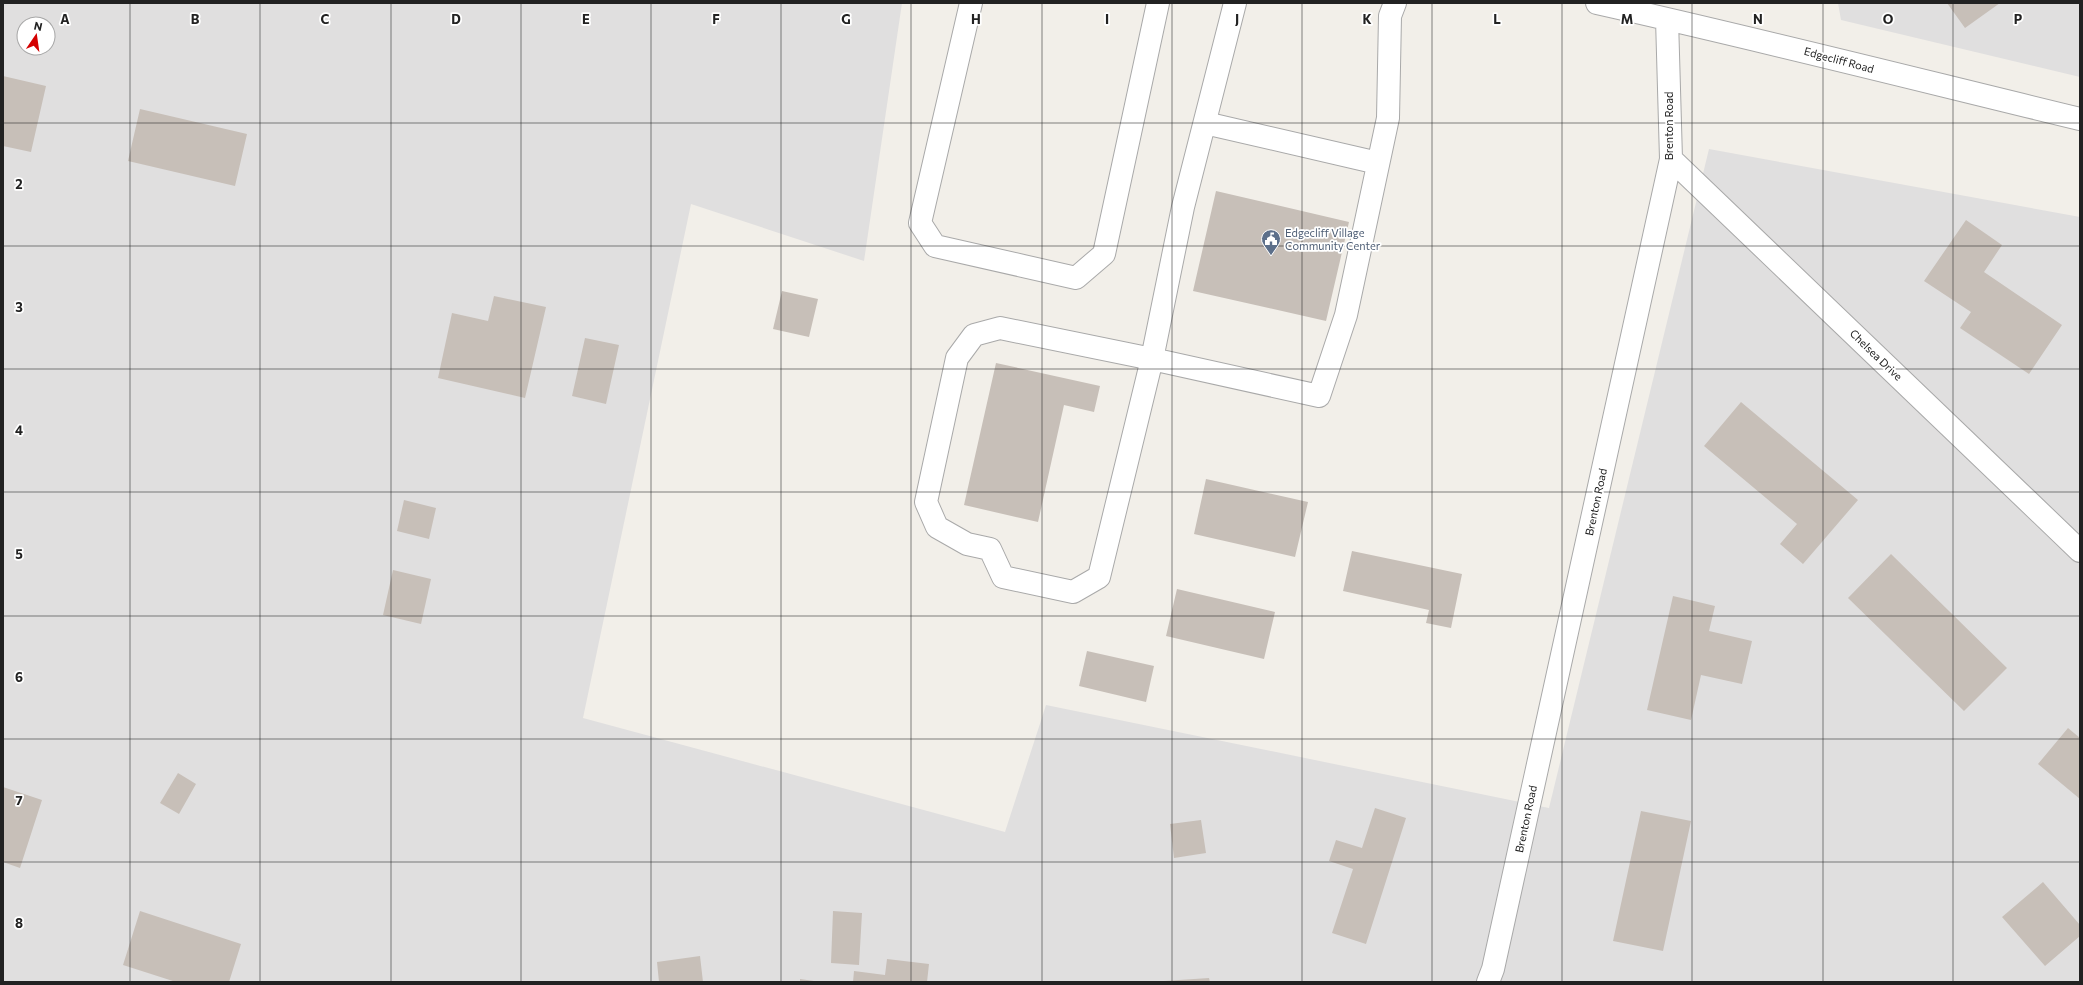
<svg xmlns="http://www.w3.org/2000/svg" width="2083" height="985" viewBox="0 0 2083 985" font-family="Commissioner,sans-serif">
  <rect width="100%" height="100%" fill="#f2efe9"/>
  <path fill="#e0dfdf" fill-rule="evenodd" d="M3 3H902L864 261 691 204 583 718 1005 832 1046 705 1549 808 1709 149 2080 217V982H3ZM24 24H48V48H24Z
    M1838 3H2080V77L1841 20Z"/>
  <path fill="#c7bfb8" d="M1947 3H2000L1965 28Z
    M3 76 46 86 31 152 3 146Z
    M140 109 247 134 235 186 128 161Z
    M1216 191 1349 222 1326 321 1193 291Z
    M1966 220 2002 245 1984 272 2062 325 2029 374 1960 328 1971 312 1924 281Z
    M782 291 818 299 809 337 773 329Z
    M494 296 546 307 525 398 438 378 452 313 488 321Z
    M585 338 619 345 606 404 572 396Z
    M996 363 1100 386 1094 412 1064 405 1038 522 964 505Z
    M1741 402 1858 500 1803 564 1780 544 1797 524 1704 446Z
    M1206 479 1308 502 1295 557 1194 534Z
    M404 500 436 508 429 539 397 531Z
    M1352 551 1462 574 1451 628 1426 623 1429 610 1343 591Z
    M1891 554 2007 668 1964 711 1848 598Z
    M393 570 431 579 421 624 383 615Z
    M1177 589 1275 612 1264 659 1166 636Z
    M1673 596 1715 606 1709 631 1752 641 1742 684 1701 675 1691 720 1647 710Z
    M1087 651 1154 666 1146 702 1079 686Z
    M2068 728 2080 738V799L2038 764Z
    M178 773 196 784 179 814 160 803Z
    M3 787 42 800 20 868 3 862Z
    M1375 808 1406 818 1366 944 1332 933 1353 869 1329 861 1336 840 1362 848Z
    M1641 811 1691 821 1663 951 1613 941Z
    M1201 820 1206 853 1174 858 1170 824Z
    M2043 882 2080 925V936L2045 966 2002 917Z
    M140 911 241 944 229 982H176L123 965Z
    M833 911 862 913 859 965 831 963Z
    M700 956 703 982H659L657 962Z
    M887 959 929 964 927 982H853L854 971 885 975Z
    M1209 978 1210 982H1164V981Z
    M800 979 814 981V982H800Z"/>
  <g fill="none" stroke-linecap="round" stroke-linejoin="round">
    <defs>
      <path id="minor" d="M971 3 920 223 935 246 1076 278 1104 254 1158 3
        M1235 3 1183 207 1152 359 1319 396 1346 315 1388 118 1390 16 1395 3
        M1597 3C1758 39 1919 80 2080 119
        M1205 123 1378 163
        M1671 159 2080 551
        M1000 328 1152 359 1099 577 1073 592 1003 577 990 549 967 544 937 527 926 502 957 358 974 335Z
        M1488 982 1493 969 1671 159 1667 19"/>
    </defs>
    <use href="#minor" stroke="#a9a9a9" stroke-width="24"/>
    <use href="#minor" stroke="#fff" stroke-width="22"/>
  </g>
  <path fill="none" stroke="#222" stroke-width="1" stroke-opacity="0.55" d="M130 3V982M260 3V982M391 3V982M521 3V982M651 3V982M781 3V982M911 3V982M1042 3V982M1172 3V982M1302 3V982M1432 3V982M1562 3V982M1692 3V982M1823 3V982M1953 3V982M3 123H2080M3 246H2080M3 369H2080M3 492H2080M3 616H2080M3 739H2080M3 862H2080"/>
  <defs>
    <symbol id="civic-pin" viewBox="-11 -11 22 30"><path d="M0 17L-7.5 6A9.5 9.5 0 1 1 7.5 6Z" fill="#5c6f8a" stroke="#fff"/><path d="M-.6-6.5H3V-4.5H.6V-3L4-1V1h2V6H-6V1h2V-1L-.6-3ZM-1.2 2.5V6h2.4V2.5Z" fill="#fff"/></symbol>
  </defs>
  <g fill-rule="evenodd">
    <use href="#civic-pin" x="1260" y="228" width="22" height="30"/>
  </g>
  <g text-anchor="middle" stroke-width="3.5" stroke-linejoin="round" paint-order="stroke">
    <g font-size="11" fill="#222" stroke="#fff">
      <text transform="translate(1839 60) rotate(15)" y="4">Edgecliff Road</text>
      <text transform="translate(1669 126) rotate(-90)" y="4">Brenton Road</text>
      <text transform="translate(1876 355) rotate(44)" y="4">Chelsea Drive</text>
      <text transform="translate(1596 502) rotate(-78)" y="4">Brenton Road</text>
      <text transform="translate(1526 819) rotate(-78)" y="4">Brenton Road</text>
    </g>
    <g font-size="11" fill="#4e5e75" stroke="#fff" text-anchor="start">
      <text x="1285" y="237">Edgecliff Village<tspan x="1285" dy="13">Community Center</tspan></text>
    </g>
  </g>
  <g font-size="13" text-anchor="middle" font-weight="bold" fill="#222" stroke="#fff" stroke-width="3.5" stroke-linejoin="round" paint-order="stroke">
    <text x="65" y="24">A</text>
    <text x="195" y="24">B</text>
    <text x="325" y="24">C</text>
    <text x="456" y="24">D</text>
    <text x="586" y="24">E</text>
    <text x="716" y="24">F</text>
    <text x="846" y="24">G</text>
    <text x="976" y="24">H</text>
    <text x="1107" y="24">I</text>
    <text x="1237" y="24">J</text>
    <text x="1367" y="24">K</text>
    <text x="1497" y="24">L</text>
    <text x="1627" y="24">M</text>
    <text x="1758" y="24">N</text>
    <text x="1888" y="24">O</text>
    <text x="2018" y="24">P</text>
    <text x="19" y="189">2</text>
    <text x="19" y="312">3</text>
    <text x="19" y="435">4</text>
    <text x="19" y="559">5</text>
    <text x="19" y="682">6</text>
    <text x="19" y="805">7</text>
    <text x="19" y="928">8</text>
  </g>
  <rect width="2083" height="985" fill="none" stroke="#222222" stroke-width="8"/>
  <g transform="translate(36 36) rotate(13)"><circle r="19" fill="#ffffff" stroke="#a7a7a7"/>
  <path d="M0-3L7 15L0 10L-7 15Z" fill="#d40000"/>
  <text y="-6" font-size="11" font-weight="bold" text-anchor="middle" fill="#222222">N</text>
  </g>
</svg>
